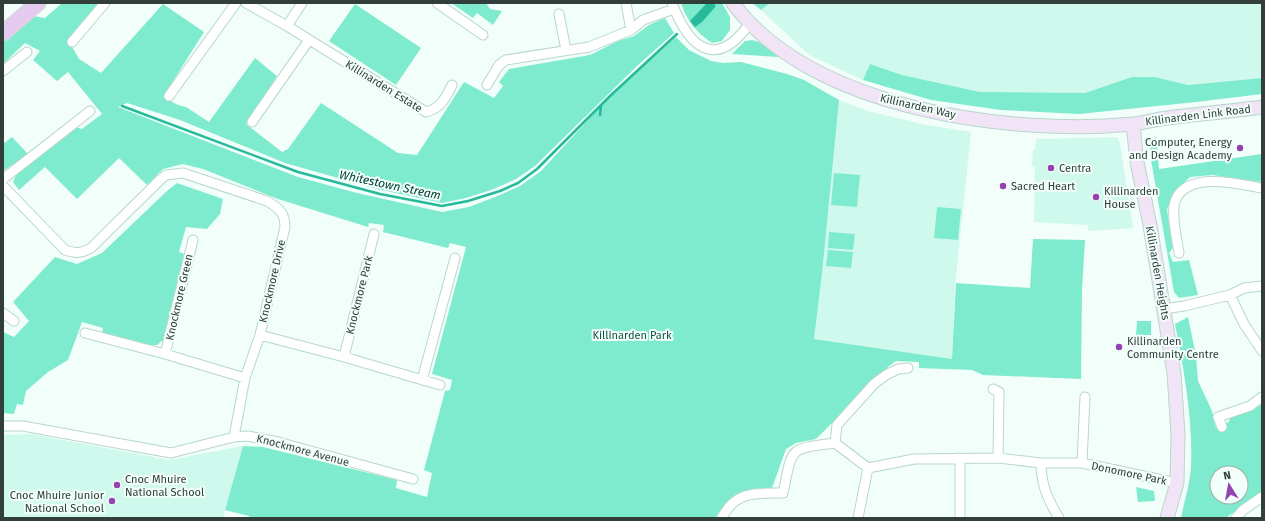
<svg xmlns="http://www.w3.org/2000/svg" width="1265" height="521" viewBox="0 0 1265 521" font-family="'Fira Sans',sans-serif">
  <rect width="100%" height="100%" fill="#f1fefa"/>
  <path fill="#cff9ec" d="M770 3H1262V78L1188 85 1155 77H1132L1085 93 980 92 902 75 870 64 863 80 809 55 761 10Z
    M839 100 868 111 921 124 971 132 955 287 952 359 814 339Z
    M1117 137 1120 143 1133 228 1088 231V225L1034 222 1035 167 1032 166 1033 150H1035L1036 139Z
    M31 434 169 460 243 446 223 518H3V435Z"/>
  <path fill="#7eebce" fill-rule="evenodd" d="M62 3H100L68 40 79 59 101 73 163 4 204 32 163 97 178 105 186 107 209 122 255 58 277 76 246 124 282 152 288 149 321 103 398 153 417 155 464 82 494 98 503 86 499 82 509 69 590 55 618 41 634 36 649 25 665 18 674 33 637 66 535 166 516 179 491 190 466 198 442 203 377 189 285 163 180 120 127 103 118 107 298 177 357 193 442 212 469 207 495 197 520 186 541 171 610 96 676 37 689 50 711 61 723 63 741 62 787 74 804 80 839 100 822 273 814 339 952 359 956 283 1030 288 1033 239 1085 240 1082 289 1081 379 983 375 972 370 919 368V362L896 361 889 366 816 439 796 443 786 449 772 488C751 489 739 488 725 505 721 509 717 513 716 518H251L249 516 225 510 243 446 263 447 397 480 396 488 427 497 432 473 424 470 445 391 450 390 452 380 432 374 466 247 450 243 448 248 383 232 384 225 369 223 368 227 278 199 203 169 183 164 163 169 147 185 119 158 77 199 45 167 19 190 13 182 16 175 76 127 82 129 102 114 68 72 57 81 33 60 40 51 25 43 3 64V41L33 16 45 18Z
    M451 3H486L490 9 502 11 493 25 477 13 473 18Z
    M681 3H722L730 17V30L722 41 712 43C696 32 687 21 681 3Z
    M752 3H770L761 10Z
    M355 4 421 48 396 85 329 41Z
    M752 40 759 42 779 57 732 54 745 41Z
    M870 64 902 75 980 92 1085 93 1132 77H1155L1188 85 1262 78V94L1196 102 1079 114 1001 110 931 100 863 80Z
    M1156 136 1159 169 1262 154V182L1212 175 1190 177 1174 192 1167 210 1173 248 1169 253 1173 262 1189 260 1198 295 1179 298 1174 292 1150 154 1151 143Z
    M12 137 28 154 3 171V144Z
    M834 173 860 175 857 207 831 205Z
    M177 183 223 199 220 214 207 229 186 227 179 252 184 254 163 340 157 345H150L102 333 103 328 82 322 68 360 48 372 26 391 23 405 17 404 14 414 3 413V332L14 337 29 321 13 302 55 257 77 264 102 253 168 190Z
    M937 207 961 209 958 240 934 238Z
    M829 232 855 234 853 250 828 248Z
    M828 250 853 252 851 268 826 266Z
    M1188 317 1196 356 1198 381 1212 411 1216 428 1229 422 1230 416 1255 408 1262 403V492L1226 518H1181C1184 502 1190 484 1191 467 1193 420 1184 370 1175 324ZM1217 473H1241V497H1217Z
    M1137 321H1151V335H1136Z
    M1136 487 1154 491 1155 501 1138 502Z"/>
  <path fill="#27bb9c" d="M707 3H713L716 6 702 22 695 27 690 21Z"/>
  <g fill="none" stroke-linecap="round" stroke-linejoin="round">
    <path stroke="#27bb9c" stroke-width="2.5" d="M122 106 298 172 380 194 442 206 468 201 500 191 518 183 537 169 610 96 677 34
      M600 115 601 106"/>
    <defs>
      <path id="street" d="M246 3 287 26 426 112C441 108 445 99 452 85
        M437 3 483 35
        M626 3 631 30
        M672 3C689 48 716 71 750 23
        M559 14 566 50
        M287 26 302 3
        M72 42 105 3
        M3 71 27 52
        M487 85 499 65 506 60 589 47 631 30 643 20 674 9
        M169 96 236 3
        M252 122 309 40
        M3 179 90 111
        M3 186 65 250C75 254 82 253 91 248L160 180 166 175 183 173 267 201C279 208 285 213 285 227L260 335 245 378 234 437
        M1179 253C1177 240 1170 211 1176 199 1189 171 1239 184 1262 188
        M1230 295 1244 324 1262 351
        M1164 309 1184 306 1230 295 1244 288 1262 286
        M3 313 14 321
        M85 333 165 354 245 378
        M260 335 344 357 440 385
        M165 354 193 240
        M344 357 374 234
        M422 380 455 258
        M993 389 999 392 998 458
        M3 426H23L171 453 234 437 248 436 278 442 413 479
        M1222 427 1218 417 1250 406 1262 397
        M835 443 837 425 874 384 886 375 898 369 908 368
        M960 458V518
        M1041 463C1041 485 1048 500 1059 518
        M1082 463 1085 397
        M722 518C735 491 756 493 783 493 793 447 787 449 835 443L868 468 914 459 998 458 1041 463H1082L1177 483
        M858 518 868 468
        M1236 518 1243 510 1262 497"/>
      <path id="secondary" d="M733 3C810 109 1011 136 1133 124 1142 123 1151 121 1160 119 1194 114 1228 112 1262 107
        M1133 124 1137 162 1150 225 1174 373 1178 434 1177 483 1167 518"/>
      <path id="primary" d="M3 33 38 3"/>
    </defs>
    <use href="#street" stroke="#b7d7cd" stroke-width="11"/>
    <use href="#secondary" stroke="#b7d7cd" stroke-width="15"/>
    <use href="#primary" stroke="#d6d8d8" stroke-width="17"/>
    <use href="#street" stroke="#fff" stroke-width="9"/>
    <use href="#secondary" stroke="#f2e4f7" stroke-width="13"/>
    <use href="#primary" stroke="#e5caef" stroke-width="15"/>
  </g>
  <g fill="#9542b1" stroke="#f1fefa" stroke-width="1.5">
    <circle cx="1240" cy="148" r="4"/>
    <circle cx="1051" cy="168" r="4"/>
    <circle cx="1003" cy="186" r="4"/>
    <circle cx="1096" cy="197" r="4"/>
    <circle cx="1119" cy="347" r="4"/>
    <circle cx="117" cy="485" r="4"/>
    <circle cx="112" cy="501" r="4"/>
  </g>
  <g text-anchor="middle" stroke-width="4" stroke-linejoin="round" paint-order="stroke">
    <g font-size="11" fill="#323e3a" stroke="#f1fefa">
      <text transform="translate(384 86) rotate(32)" y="4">Killinarden Estate</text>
      <text transform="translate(918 106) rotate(13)" y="4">Killinarden Way</text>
      <text transform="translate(1198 115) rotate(-7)" y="4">Killinarden Link Road</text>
      <text transform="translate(1158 273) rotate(80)" y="4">Killinarden Heights</text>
      <text transform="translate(272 281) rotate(-77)" y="4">Knockmore Drive</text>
      <text transform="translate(359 295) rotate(-76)" y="4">Knockmore Park</text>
      <text transform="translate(179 297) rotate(-77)" y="4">Knockmore Green</text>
      <text transform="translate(303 450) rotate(15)" y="4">Knockmore Avenue</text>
      <text transform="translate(1129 473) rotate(12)" y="4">Donomore Park</text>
    </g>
    <g font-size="11" fill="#323e3a" stroke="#f1fefa" text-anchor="start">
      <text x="1232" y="146" text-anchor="end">Computer, Energy<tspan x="1232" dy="13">and Design Academy</tspan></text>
      <text x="1059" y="172">Centra</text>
      <text x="1011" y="190">Sacred Heart</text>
      <text x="1104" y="195">Killinarden<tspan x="1104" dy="13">House</tspan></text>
      <text x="1127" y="345">Killinarden<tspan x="1127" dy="13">Community Centre</tspan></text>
      <text x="125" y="483">Cnoc Mhuire<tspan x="125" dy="13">National School</tspan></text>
      <text x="104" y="499" text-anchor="end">Cnoc Mhuire Junior<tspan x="104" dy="13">National School</tspan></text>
    </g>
    <g font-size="11" fill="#174f42" stroke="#f1fefa">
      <text x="632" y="339">Killinarden Park</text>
    </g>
    <g font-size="12" font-style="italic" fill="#034235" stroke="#f1fefa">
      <text transform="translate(390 185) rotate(12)" y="4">Whitestown Stream</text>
    </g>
  </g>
  <rect width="1265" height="521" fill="none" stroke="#323e3a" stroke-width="8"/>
  <g transform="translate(1229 485) rotate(349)"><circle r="19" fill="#f1fefa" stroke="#a5b1ad"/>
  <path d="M0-3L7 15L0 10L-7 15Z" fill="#9542b1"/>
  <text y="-6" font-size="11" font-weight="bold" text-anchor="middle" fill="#323e3a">N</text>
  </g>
</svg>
